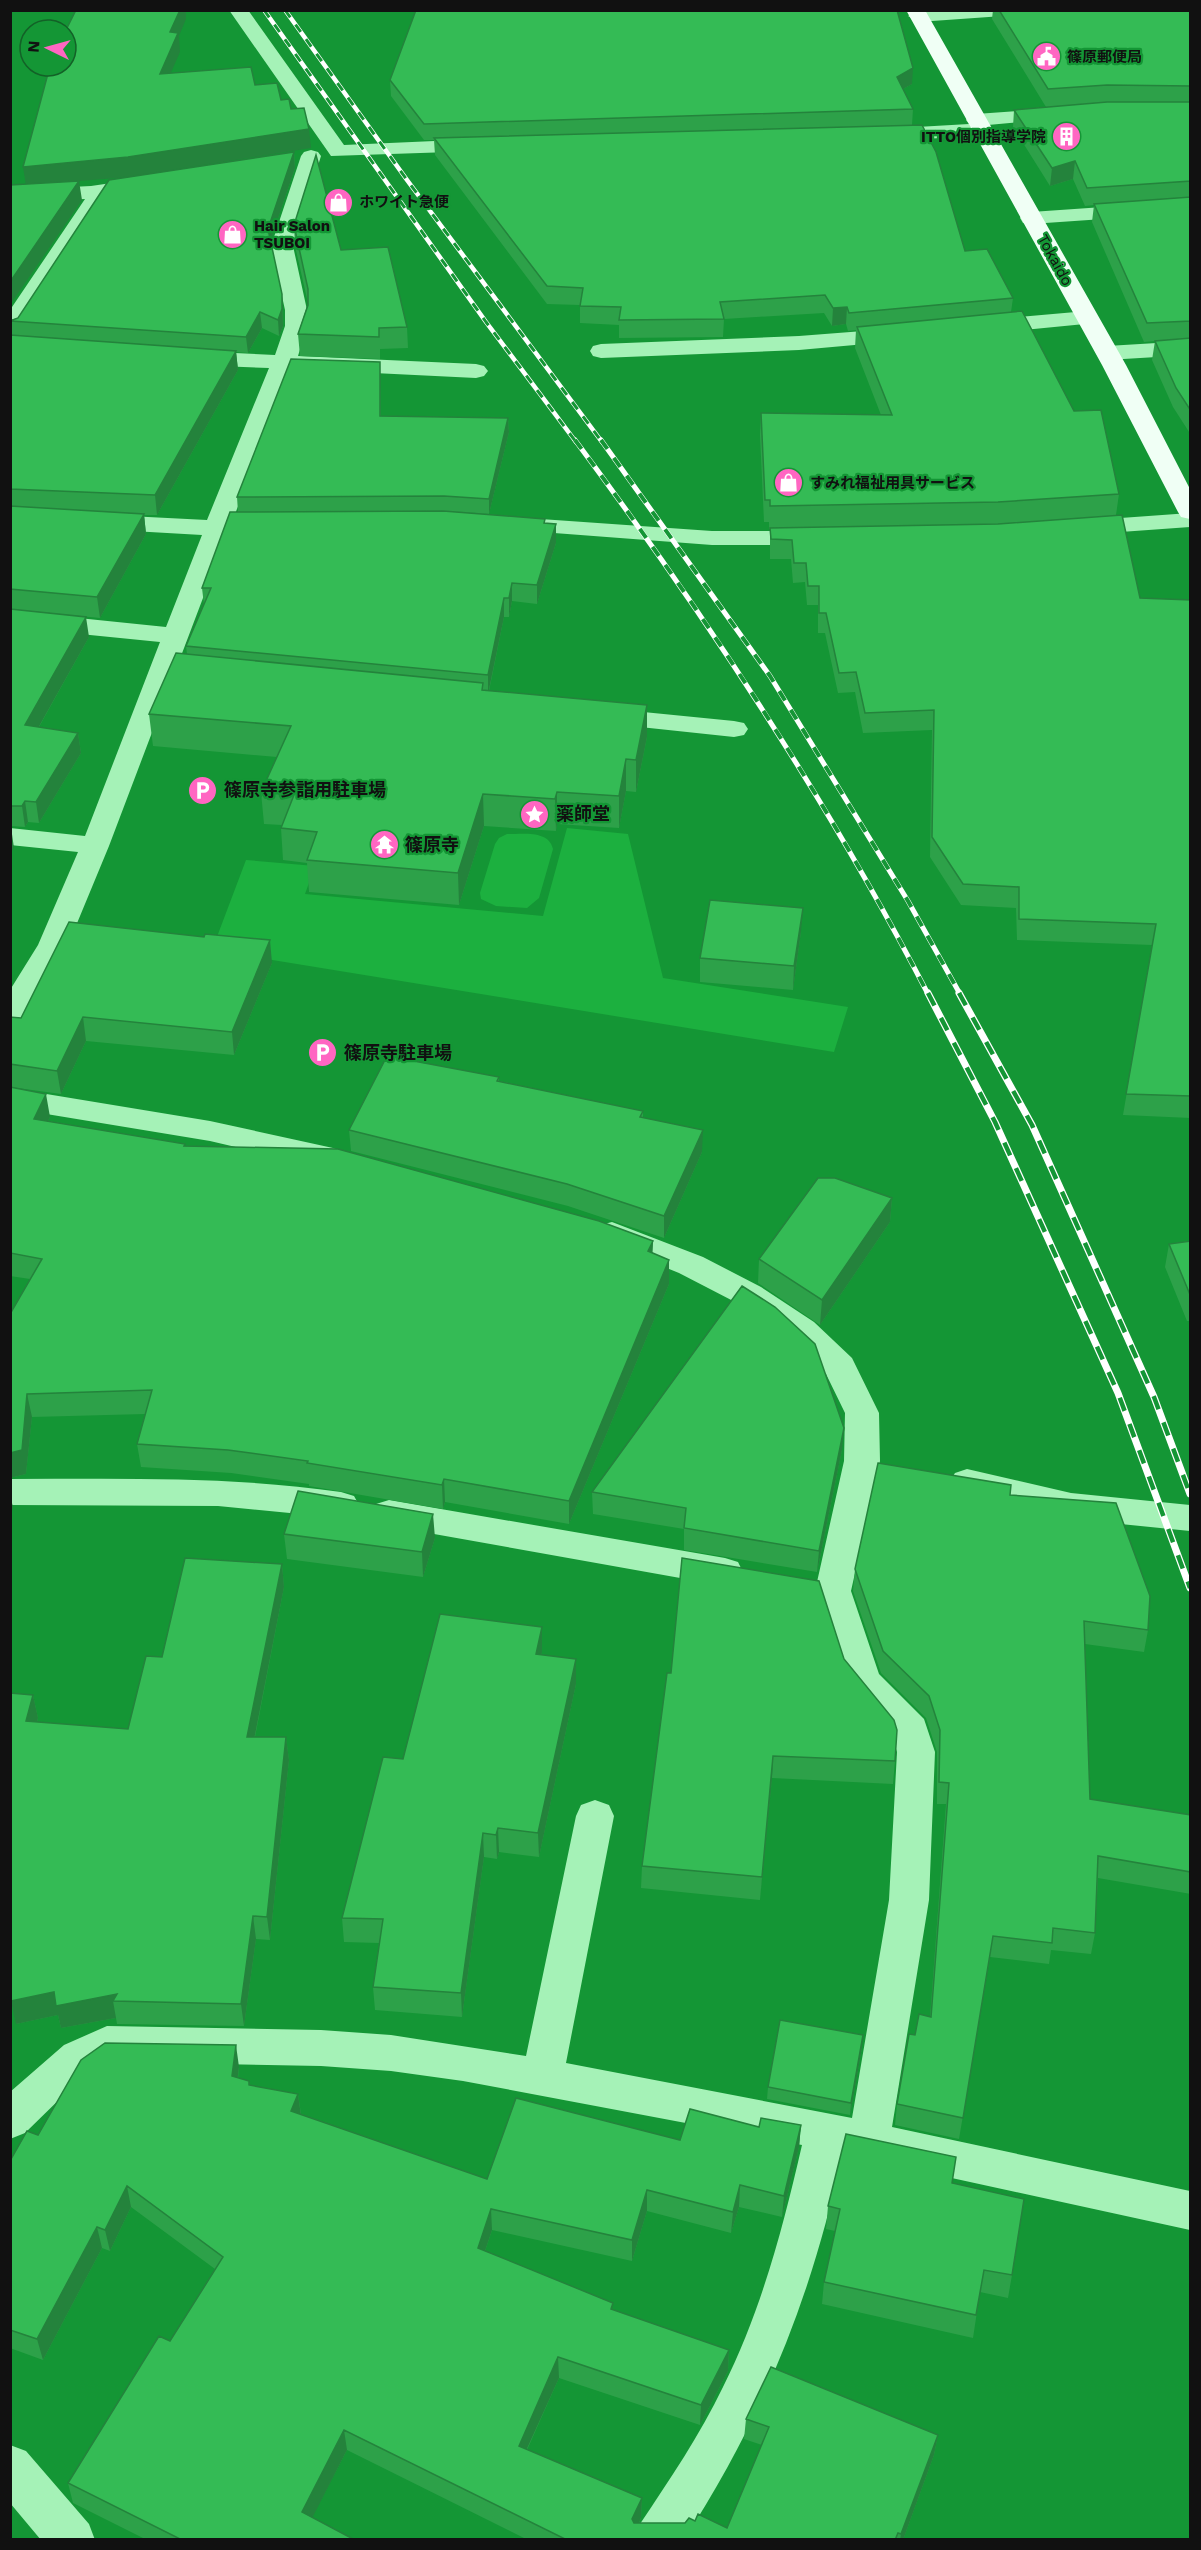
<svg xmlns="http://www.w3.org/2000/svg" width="1201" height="2550" viewBox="0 0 1201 2550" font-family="'Work Sans','Noto Sans JP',sans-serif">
  <rect width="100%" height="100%" fill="#149635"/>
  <path fill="#1cb03f" d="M567 828 628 834 663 978 848 1007 834 1052 212 950 246 860 315 866 305 894 543 916Z
    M507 834C523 834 549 830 553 849L539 898 527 908 496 906 481 899 480 893 495 844 499 838Z"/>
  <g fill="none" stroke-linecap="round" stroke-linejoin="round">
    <path fill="#a5f2b7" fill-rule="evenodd" d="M229 10H248L344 145 480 139 487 141 490 145 487 149 480 151 331 156Z
      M917 10H1012L1003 16 918 22 908 16Z
      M1058 108 1065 110 1068 114 1065 118 988 125 992 130 989 134 982 136 882 141 875 139 872 135 875 131 882 129 969 124 966 120 969 116 976 114Z
      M311 150 318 152 321 156 293 246 307 310V326L298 356 476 364 484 366 488 371 484 376 476 378 292 369 235 514 281 516 284 521 281 526 230 528 228 532 109 846 68 945 21 1022 10 1024V990L38 945 78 852 10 845V828L85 836 160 642 10 627V611L166 627 202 535 10 524V510L207 520 269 368 193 365 185 363 181 358 185 353 193 351 275 355 285 326V310L271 246 301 156 304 152Z
      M146 178 153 180 157 184 153 188 108 196 18 333 10 335V310L85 199 10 202V190L91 186Z
      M1190 201V213L1031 224 1023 223 1020 218 1023 213 1031 212Z
      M1087 311 1095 313 1098 318 1095 323 983 334 975 332 972 327 975 322 983 320Z
      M902 328 910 330 913 335 910 340 799 350 601 358 593 356 590 351 593 346 601 344 799 336Z
      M1190 341V355L1107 360 1099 358 1096 353 1099 348 1107 346Z
      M1190 513V527L1079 535 1070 533 1067 528 1070 523 1079 521Z
      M512 517 712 531H814L823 533 826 538 823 543 814 545H712L503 529 500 524 503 519Z
      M603 708 734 721 744 723 748 729 744 735 734 737 593 722 590 716 593 710Z
      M10 1088 210 1121 333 1148 344 1152 349 1159 344 1166 333 1170 210 1141 10 1108Z
      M612 1222 703 1257 761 1287 814 1322 852 1358 879 1413 880 1461 851 1591 879 1674 924 1719 935 1752 929 1900 892 2127 1190 2191V2230L842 2154C813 2295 762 2419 684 2540H634L640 2524C670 2479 700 2435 723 2387 761 2311 783 2228 802 2145L463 2081 391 2071 321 2066 109 2062 70 2089 25 2133 10 2139V2092L64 2045 107 2026 321 2030 391 2035 526 2056 576 1816 581 1805 595 1800 609 1805 614 1816 566 2063 852 2118 889 1900 897 1752C890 1722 858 1708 844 1681L815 1591 844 1461 845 1413 826 1374 790 1338 737 1303 679 1273 600 1241 596 1233 600 1225Z
      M967 1469 1071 1493 1190 1505V1531L1071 1519 955 1491 949 1482 955 1473Z
      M10 1479C121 1479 231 1476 341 1492L354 1496 359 1505 354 1514 341 1518 218 1506 10 1505Z
      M389 1500 725 1558 738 1562 743 1572 738 1582 725 1586 389 1526 376 1522 371 1513 376 1504Z
      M10 2445 26 2451 89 2524 95 2540H41L10 2503Z"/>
    <path fill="#f0fff5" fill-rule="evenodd" d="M906 10H925L1126 365 1190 489V519L1181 517 1178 512 1102 365Z"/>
    <defs>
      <path id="rail-far2" d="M264 10 486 322 576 442
        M285 10 407 180 602 442"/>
      <path id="rail-far1" d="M575 440C706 616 827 799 928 994
        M601 440 770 676 908 901 960 994"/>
      <path id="rail" d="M928 993 995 1122 1118 1393 1190 1588
        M959 993 1032 1125 1154 1397 1190 1494"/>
    </defs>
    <use href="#rail-far2" stroke="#fff" stroke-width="4.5"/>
    <use href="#rail-far1" stroke="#fff" stroke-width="5"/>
    <use href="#rail" stroke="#fff" stroke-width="7"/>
    <use href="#rail-far2" stroke="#149635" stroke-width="3" stroke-dasharray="9" stroke-linecap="butt"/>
    <use href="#rail-far1" stroke="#149635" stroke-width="4" stroke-dasharray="11" stroke-linecap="butt"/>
    <use href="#rail" stroke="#149635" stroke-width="4.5" stroke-dasharray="14" stroke-linecap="butt"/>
  </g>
  <path fill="#2da149" d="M993 10H1191V435L1173 407 1152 360 1155 341 1144 342 1092 222 1094 205 1085 206 1073 179 1050 186 1013 127 1014 110 1046 107 992 19Z
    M390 80 912 84 903 89 913 109 912 125 965 251 1013 298 1011 312 1074 411 1119 494 1116 515 1140 598 1191 600V1118L1123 1115 1152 945 1017 940 1016 908 961 905 930 857 932 730 863 733 855 692 838 693 825 633H818V605H807L805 582 793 583 791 559H770V529H769V522H764L760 435 761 413 881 415 855 348 856 330 848 331 846 324 832 326 824 313 724 319 723 337 619 338V325L580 323V305L547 304 435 155 434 140H424L391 96Z
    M294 152 295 168 270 241 282 294 283 326 279 336 262 328 248 353 236 352 238 370 157 515H144L146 534 100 618 10 609V335L12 336 10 320 18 318Z
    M294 225 341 250 407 327 408 348 380 349V359L300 356 298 334 308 303 295 246Z
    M380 362 381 416 508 418 509 432 489 514 450 511 545 519V523L556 524V543L537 604 512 601 509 617H504L489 691 647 705V737L636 792 626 791 619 828 557 824 556 831 484 826 459 905 309 892 307 863 283 860 281 828 282 825 264 824 261 792 277 757 153 746 149 714 187 654 186 646 204 605 202 588 238 512 237 497Z
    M10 609 89 637 39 727 78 733 81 753 39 823 28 822 25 827 10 826Z
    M801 932 793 990 700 982V958Z
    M272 963 234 1055 86 1041 61 1094 10 1087V1017L21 1018Z
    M499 1077V1081L643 1111V1117L702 1152 664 1238 568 1206 351 1151 349 1130Z
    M10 1087 50 1117 48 1121 185 1144V1146L653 1241 652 1253 669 1284 569 1524 445 1502 443 1509 309 1486V1484L231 1473 141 1467 137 1444 145 1414 32 1417 26 1474 10 1478V1314L30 1279 10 1276Z
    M892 1198 890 1222 820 1325 758 1283 759 1259Z
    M1191 1241V1321H1187L1165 1267 1169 1244Z
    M842 1450 817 1572 684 1550V1529L593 1514 592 1492Z
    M1010 1495 1148 1630 1144 1652 1085 1644 1090 1799 1191 1815V1894L1098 1878 1095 1933 1091 1954 1051 1950 1049 1964 990 1957 959 2139 895 2125 897 2104 915 2035 930 2017 946 1804H937V1752L926 1718 881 1673 853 1591 855 1569Z
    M284 1534 435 1538 423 1577 287 1559Z
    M282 1564 284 1587 255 1737H286L289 1760 270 1940 256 1939 244 2026 117 2024 116 2018 61 2028 58 2015 16 2024 33 1695 38 1718 37 1722 128 1729 162 1657Z
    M542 1652 541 1655 576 1659V1684L539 1857 499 1852 497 1859 484 1857 462 2017 375 2010 373 1987 379 1943 344 1942 342 1918 403 1759Z
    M844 1659 895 1761 893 1784 772 1778 760 1900 641 1888 642 1866 671 1673Z
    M862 2047 850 2115 767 2099 768 2087Z
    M239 2067 238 2078 249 2081 250 2086 298 2094 301 2114 487 2179 680 2140 759 2127 801 2125 799 2147 782 2217 739 2207 731 2233 647 2211 632 2261 492 2230 485 2251 613 2310 729 2350 728 2371 700 2425 559 2378 527 2450 642 2498 641 2518 639 2523H685L695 2521 727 2528 762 2445 744 2439 746 2419 938 2435 934 2455 903 2540H528L347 2450 312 2517 355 2540H147L73 2503 68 2483 170 2341 215 2269 131 2207 110 2251 102 2248 43 2360 10 2348V2161L38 2135Z
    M952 2183 1012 2275 1008 2298 980 2292 973 2338 822 2304 824 2282 835 2231 826 2229 828 2206Z"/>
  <path fill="#24833c" d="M180 10H186V19L179 36 180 52 162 93 160 74 170 32Z
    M913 68 912 84 896 93 897 77Z
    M309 129 311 148 130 177 79 181 82 200 10 305V282L26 186 23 167Z
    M294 152 295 168 269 245 268 229Z
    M1075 161 1073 179 1050 186 1052 168Z
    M282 294 283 326 279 336 278 320Z
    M847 307 846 324 832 326 833 308Z
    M260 312 262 328 248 353 246 337Z
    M236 351 238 370 157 515 155 495Z
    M508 418 509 432 489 514V499Z
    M144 514 146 534 100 618 97 597Z
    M556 524V543L537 604V585Z
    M512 583V601L509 617V598Z
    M504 598V617L488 694V675Z
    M86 617 89 637 28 746 25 725Z
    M647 705V737L636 792V760Z
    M78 733 81 753 39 823 36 802Z
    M626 759V791L619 828V796Z
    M557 792V824L556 831 555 799Z
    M483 794 484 826 459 905 458 873Z
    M25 801 28 822 25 827 22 806Z
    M11 827 14 848 10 854Z
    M803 908 801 932 793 990 794 966Z
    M270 940 272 963 234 1055 232 1032Z
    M83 1017 86 1041 61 1094 57 1071Z
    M46 1094 50 1117 38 1142 34 1119Z
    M703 1130 702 1152 664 1238V1216Z
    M892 1198 890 1222 820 1325 822 1300Z
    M653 1241 652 1264 648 1251Z
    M669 1260V1284L569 1524V1501Z
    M27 1394 32 1417 26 1474 10 1478V1453Z
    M844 1428 842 1450 817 1572 819 1551Z
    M444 1479 445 1502 443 1509 442 1485Z
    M10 1495 13 1507 10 1519Z
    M433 1514 435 1538 423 1577 422 1552Z
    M282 1564 284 1587 250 1760 247 1737Z
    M542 1627V1652L536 1679V1654Z
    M576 1659V1684L539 1857 538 1833Z
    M33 1695 38 1718 31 1745 26 1721Z
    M286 1737 289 1760 270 1940 267 1917Z
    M773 1756 772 1778 760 1900 762 1877Z
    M498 1828 499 1852 497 1859 496 1835Z
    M483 1833 484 1857 462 2017 461 1993Z
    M253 1916 256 1939 244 2026 241 2004Z
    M54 1992 117 1994 113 2001 116 2018 61 2028 58 2015 16 2024 11 2001Z
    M863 2035 862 2047 850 2115 851 2103Z
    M236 2045 239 2067 235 2098 232 2076Z
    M298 2094 301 2116 291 2111Z
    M801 2125 799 2147 782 2217 784 2196Z
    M740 2185 739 2207 731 2233 733 2212Z
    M127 2186 131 2207 110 2251 105 2230Z
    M647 2190V2211L632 2261V2240Z
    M491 2209 492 2230 479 2269 478 2248Z
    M97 2227 102 2248 43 2360 37 2339Z
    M729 2350 728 2371 700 2425 701 2405Z
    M558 2357 559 2378 519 2466V2446Z
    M344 2430 347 2450 305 2532 302 2512Z
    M938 2435 934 2455 903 2540H900L901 2534Z
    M642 2498 641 2518 632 2539V2519Z"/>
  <path fill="#34bb55" stroke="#24833c" stroke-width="1.5" d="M76 10H180L170 32 178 33 160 74 251 67 255 85 277 83 281 100 289 99 291 109 304 108 309 129 128 157 23 167 50 66H66V30Z
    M416 10H897L913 68 897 77 913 109 424 124 390 80Z
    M999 10H1191V86L1107 85 1048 89Z
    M1107 102H1191V181L1087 188 1075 161 1052 168 1014 110Z
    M922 125 936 152 965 251 987 249 1013 298 849 313 847 307 833 308 825 295 720 302 724 319 619 320 621 307 580 306 583 288 547 286 434 138Z
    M294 152 268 229 282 294V309L278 320 260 312 246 337 10 321 18 318 109 180Z
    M316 155 341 250 388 247 407 327 379 328V337L298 334 308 305V289L294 225Z
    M79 181 10 282V185Z
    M1191 197V321L1147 323 1094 204Z
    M1022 311 1074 411 1101 410 1119 494 998 502 770 506V500H765L761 413 892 415 857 327Z
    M10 335 236 351 155 495 10 489Z
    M1191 338V411L1176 388 1155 341Z
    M291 359 380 362V416L508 418 489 499 444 496 237 497Z
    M10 506 144 514 97 597 10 589Z
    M443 511 545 519 544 523 556 524 537 585 512 583 509 598H504L488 675 186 646 211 588H202L230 512Z
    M1122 515 1140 598 1191 600V1096L1126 1094 1156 924 1019 919V887L963 884 932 837 934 710 865 713 856 672 839 673 826 613H819V586H808L806 563H794L792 540 771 539 770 528 998 524Z
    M10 609 86 617 25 725 78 733 36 802 25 801 22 806H10Z
    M176 653 483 683 482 690 647 705 636 760 626 759 619 796 557 792 555 799 483 794 458 873 307 860 317 832 281 828 294 795 261 792 291 726 149 714Z
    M710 900 803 908 794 966 700 958Z
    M69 922 204 937 205 934 270 940 232 1032 83 1017 57 1071 10 1064V1017L21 1018Z
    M387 1056 499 1077 497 1081 643 1111 640 1117 703 1130 664 1216 567 1184 349 1130Z
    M10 1087 46 1094 34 1119 185 1144 184 1146 338 1149 599 1221 653 1241 648 1251 669 1260 569 1501 444 1479 442 1485 307 1463 308 1461 228 1450 137 1444 152 1390 27 1394 22 1450 10 1453V1314L42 1259 10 1253Z
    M818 1178H835L892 1198 822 1300 759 1259Z
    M1191 1241V1297L1169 1244Z
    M742 1286 775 1307 815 1344 844 1428 819 1551 684 1528 686 1508 592 1492Z
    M878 1463 1011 1485 1010 1495 1116 1503 1150 1596 1148 1630 1084 1621 1090 1799 1191 1815V1872L1098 1856 1095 1933 1053 1928 1052 1943 993 1936 963 2118 897 2104 909 2034 915 2035 919 2014 931 2017 949 1783 939 1782 940 1730 929 1696 883 1651 855 1569Z
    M298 1491 433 1514 422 1552 284 1534Z
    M185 1558 282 1564 247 1737H286L267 1917 253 1916 241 2004 113 2001 117 1994 56 2006 54 1992 11 2001 10 1693 33 1695 26 1721 128 1729 146 1656 162 1657Z
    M682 1558 819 1581 844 1659 894 1720 897 1730 895 1761 773 1756 762 1877 642 1866 667 1673H671Z
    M440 1614 542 1627 536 1654 576 1659 538 1833 498 1828 496 1835 483 1833 461 1993 373 1987 383 1919 342 1918 383 1757 403 1759Z
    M780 2020 863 2035 851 2103 768 2087Z
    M105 2043 236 2045 232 2076 249 2081V2085L298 2094 291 2111 487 2179 516 2098 680 2140 690 2109 759 2127 761 2118 801 2125 784 2196 740 2185 733 2212 647 2190 632 2240 491 2209 478 2248 613 2303 611 2309 729 2350 701 2405 558 2357 519 2446 642 2498 632 2519 634 2523H685L689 2518 695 2521 698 2514 727 2528 769 2427 746 2419 771 2367 938 2435 901 2534 898 2533 895 2540H567L344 2430 302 2512 355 2540H182L68 2483 159 2336 170 2341 223 2257 127 2186 105 2230 97 2227 37 2339 10 2330V2161L27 2131 38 2135 81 2060Z
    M846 2134 956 2157 952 2183 1024 2199 1012 2275 984 2270 976 2315 824 2282 840 2209 828 2206Z"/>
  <defs>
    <symbol id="civic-disc" viewBox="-11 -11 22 22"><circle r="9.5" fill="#ff66c2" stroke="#149635"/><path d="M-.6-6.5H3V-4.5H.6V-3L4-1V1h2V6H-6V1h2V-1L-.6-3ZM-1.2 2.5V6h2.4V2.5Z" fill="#fff"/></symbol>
    <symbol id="building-disc" viewBox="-11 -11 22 22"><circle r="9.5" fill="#ff66c2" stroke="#149635"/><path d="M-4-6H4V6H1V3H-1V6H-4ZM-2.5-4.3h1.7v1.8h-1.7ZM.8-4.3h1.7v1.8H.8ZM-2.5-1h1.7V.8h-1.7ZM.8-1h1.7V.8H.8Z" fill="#fff"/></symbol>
    <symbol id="shop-disc" viewBox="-11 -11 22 22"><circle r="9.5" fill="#ff66c2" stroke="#149635"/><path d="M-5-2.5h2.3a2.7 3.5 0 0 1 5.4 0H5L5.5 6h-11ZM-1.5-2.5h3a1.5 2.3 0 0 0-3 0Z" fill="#fff"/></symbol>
    <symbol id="parking-disc" viewBox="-11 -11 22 22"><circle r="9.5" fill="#ff66c2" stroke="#149635"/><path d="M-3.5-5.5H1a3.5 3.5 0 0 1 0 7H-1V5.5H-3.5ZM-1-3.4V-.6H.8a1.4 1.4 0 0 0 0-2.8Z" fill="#fff"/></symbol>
    <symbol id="sight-disc" viewBox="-11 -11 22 22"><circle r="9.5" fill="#ff66c2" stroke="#149635"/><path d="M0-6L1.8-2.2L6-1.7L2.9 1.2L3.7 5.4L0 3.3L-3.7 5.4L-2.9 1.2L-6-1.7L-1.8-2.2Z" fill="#fff"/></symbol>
    <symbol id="temple-disc" viewBox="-11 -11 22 22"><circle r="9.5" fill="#ff66c2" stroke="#149635"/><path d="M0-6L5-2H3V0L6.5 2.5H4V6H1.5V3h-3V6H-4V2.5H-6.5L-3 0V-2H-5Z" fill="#fff"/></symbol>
  </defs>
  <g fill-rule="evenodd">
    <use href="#civic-disc" x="1030" y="40" width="33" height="33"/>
    <use href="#building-disc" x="1050" y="120" width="33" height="33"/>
    <use href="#shop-disc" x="322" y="186" width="33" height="33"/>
    <use href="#shop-disc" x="216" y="218" width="33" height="33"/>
    <use href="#shop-disc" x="772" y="466" width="33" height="33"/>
    <use href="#parking-disc" x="186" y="774" width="33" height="33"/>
    <use href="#sight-disc" x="518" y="798" width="33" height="33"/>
    <use href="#temple-disc" x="368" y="828" width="33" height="33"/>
    <use href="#parking-disc" x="306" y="1036" width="33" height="33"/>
  </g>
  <g text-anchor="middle" stroke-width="4.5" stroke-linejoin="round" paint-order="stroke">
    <g font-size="15" font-weight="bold" fill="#111" stroke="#149635" text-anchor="start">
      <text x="1067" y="62">篠原郵便局</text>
      <text x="1046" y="142" text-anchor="end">ITTO個別指導学院</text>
      <text x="359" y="207">ホワイト急便</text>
      <text x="254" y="231">Hair Salon<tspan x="254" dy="17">TSUBOI</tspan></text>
      <text x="810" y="488">すみれ福祉用具サービス</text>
    </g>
    <g font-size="15" fill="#111" stroke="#149635">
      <text transform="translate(1055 260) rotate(61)" y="5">Tokaido</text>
    </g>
    <g font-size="18" font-weight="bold" fill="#111" stroke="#149635" text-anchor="start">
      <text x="224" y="796">篠原寺参詣用駐車場</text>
      <text x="556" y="820">薬師堂</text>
      <text x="405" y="851">篠原寺</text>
      <text x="344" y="1059">篠原寺駐車場</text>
    </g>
  </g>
  <rect width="1201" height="2550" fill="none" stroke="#111111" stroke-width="24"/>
  <g transform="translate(48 48) rotate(275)"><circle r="28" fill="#149635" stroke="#136127" stroke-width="1.5"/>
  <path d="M0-4.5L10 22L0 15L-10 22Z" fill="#ff66c2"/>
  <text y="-9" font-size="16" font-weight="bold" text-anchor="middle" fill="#111111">N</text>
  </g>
</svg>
